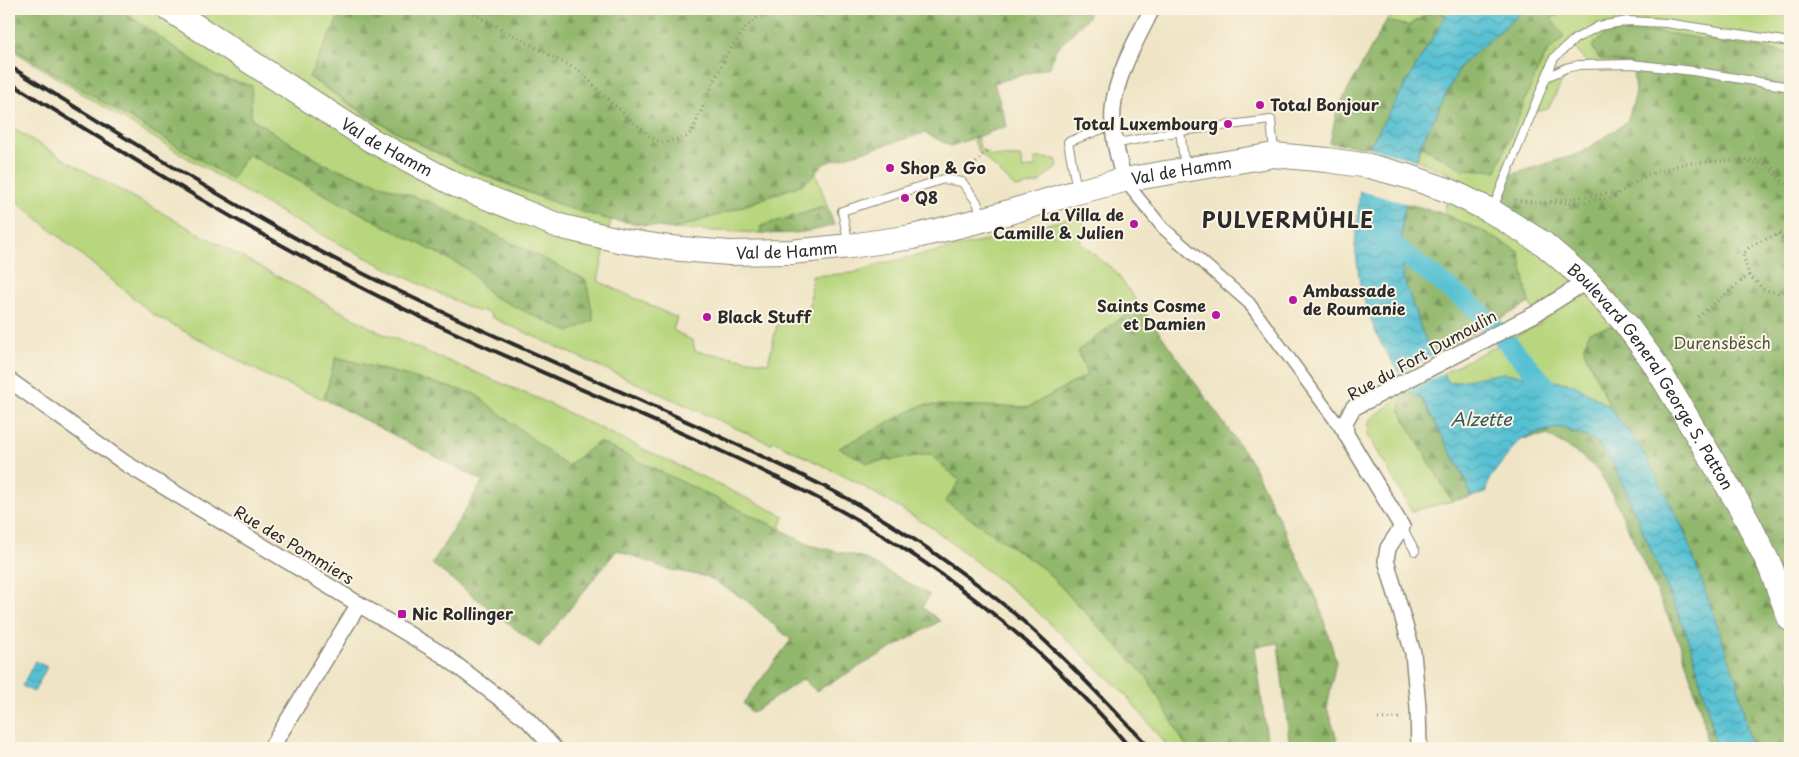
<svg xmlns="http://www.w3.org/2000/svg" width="1799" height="757" viewBox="0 0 1799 757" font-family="'Playpen Sans',sans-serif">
  <defs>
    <pattern id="forest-firs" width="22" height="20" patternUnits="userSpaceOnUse" patternTransform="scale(1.25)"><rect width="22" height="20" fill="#91b76c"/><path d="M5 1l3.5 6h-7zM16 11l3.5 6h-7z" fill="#779559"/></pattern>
    <pattern id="water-waves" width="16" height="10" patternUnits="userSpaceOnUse" patternTransform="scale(1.25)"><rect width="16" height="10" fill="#57c1d3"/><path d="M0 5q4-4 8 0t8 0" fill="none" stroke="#489dab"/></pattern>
  </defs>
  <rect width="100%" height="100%" fill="#fcf5e5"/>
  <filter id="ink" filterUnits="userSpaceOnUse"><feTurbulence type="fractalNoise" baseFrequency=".02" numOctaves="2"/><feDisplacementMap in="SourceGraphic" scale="10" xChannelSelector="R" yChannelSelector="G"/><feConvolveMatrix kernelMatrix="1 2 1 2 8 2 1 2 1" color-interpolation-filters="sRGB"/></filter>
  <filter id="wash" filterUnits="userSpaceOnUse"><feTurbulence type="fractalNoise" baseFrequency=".0096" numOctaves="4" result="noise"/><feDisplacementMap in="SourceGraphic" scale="20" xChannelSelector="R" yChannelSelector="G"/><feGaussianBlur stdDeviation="1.12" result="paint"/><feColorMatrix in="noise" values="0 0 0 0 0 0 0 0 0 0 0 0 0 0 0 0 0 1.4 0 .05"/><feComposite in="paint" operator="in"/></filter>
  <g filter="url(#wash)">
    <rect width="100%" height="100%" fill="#efe5c6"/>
    <path fill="#b7d67d" stroke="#718054" d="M119 9H343L309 77C333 93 357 110 382 124 454 165 532 198 611 220L598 281 677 318 673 330 693 341 695 351 768 363 777 325 810 307 812 276 853 273 879 264 990 240 1076 216 1085 224 1080 243 1114 270 1139 304 1078 351 1087 375 1029 407 922 405 840 448 868 463 930 454 960 481 946 501 1044 569 1147 677 1187 748H1169L1125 694 1026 601 934 529 858 483 773 441 771 444 491 317 492 315 481 310 479 312C417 283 354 253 294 220 197 165 103 107 9 48V46L232 179 247 154 466 268 492 296 434 204 324 164 251 118V86L216 76Z
      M1403 9H1452L1446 15 1434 9 1409 26 1386 21Z
      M1569 9H1744L1790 16V53L1666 33 1632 64 1587 63 1578 52 1575 40 1554 58 1547 76 1579 65 1562 82 1548 109 1532 112 1492 211 1625 323 1584 350 1610 407 1573 384 1504 373 1449 383 1443 373 1541 323 1529 303 1519 252 1482 231 1444 214 1453 175 1417 160 1420 146 1463 169 1536 74 1547 52 1564 37 1550 18Z
      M9 126 76 166 379 332 539 399 784 516 780 529 599 442 567 466 475 394 336 357 324 399 273 379 154 315 9 195Z
      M977 137 980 148 990 156 1020 157 1023 169 1035 167V158L1056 159 1058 167 1049 173 1039 183 1016 188 982 155 978 150 973 138Z
      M816 173 827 206 761 226 760 233 673 229 722 214 805 183Z
      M1402 395 1400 411 1452 501 1412 511 1368 435 1369 422 1371 419Z"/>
    <path fill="url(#forest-firs)" stroke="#5e714c" d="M9 9H119L216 76 252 86 251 118 324 164 434 204 586 280 594 320 569 332 492 296 466 268 247 154 232 179 9 46Z
      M343 9H1090L1088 17 1055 51 1050 67 994 83 1007 126 951 146 925 133 825 163 805 183 722 214 673 229 611 220 565 207 466 167 382 124 309 77Z
      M1434 9 1446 15 1369 147 1330 143 1337 110 1386 21 1409 26Z
      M1529 9H1569L1551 18 1564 37 1547 52 1536 74 1496 171 1463 169 1420 146 1461 65 1519 14Z
      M1628 30 1666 33 1790 53V748H1751L1737 681 1646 456 1610 407 1584 350 1589 332 1625 323 1491 211 1506 176 1581 153 1627 122 1636 93 1632 64 1599 59 1592 46 1605 34Z
      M1405 203 1444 214 1482 231 1519 252 1529 303 1434 355 1423 334 1403 277 1402 224Z
      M827 206 834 225C807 233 787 235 760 233L761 226Z
      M1139 304 1252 463 1318 601 1336 661 1327 708 1337 739 1332 748H1288L1289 739 1278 643 1255 647 1268 748H1187L1147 677 1044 569 945 501 960 481 930 454 868 463 839 448 922 405 1029 407 1087 375 1078 351Z
      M336 357 475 394 567 466 599 442 780 529 809 545 861 557 930 595 922 607 940 621 816 691 803 679 752 713 743 703 791 640 747 601 708 577 667 569 617 550 539 647 432 564 483 481 324 399Z
      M1409 391 1422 399 1468 484 1470 497 1452 501 1400 411 1402 395Z
      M1559 427 1595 440 1616 468 1690 642 1711 721 1715 748H1707L1704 722 1681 646 1618 506 1599 471 1580 455 1547 435 1520 439Z"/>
    <path fill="url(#water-waves)" stroke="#41767f" d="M1452 9H1529L1519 14 1461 65 1420 146 1405 203 1402 224 1403 277 1423 334 1449 383 1503 373 1573 384 1610 407 1646 456 1683 528 1737 681 1751 748H1715L1711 721 1690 642 1616 468 1595 440 1559 427 1520 439 1490 478 1485 493 1470 497 1468 484 1422 399 1409 391 1377 336 1361 292 1355 245 1360 187 1369 147 1446 15Z
      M35 661 47 667 34 692 22 686Z"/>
    <path fill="#efe5c6" d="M1366 147 1419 161 1408 204 1357 190Z
      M1436 353 1446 372 1406 392 1397 374Z"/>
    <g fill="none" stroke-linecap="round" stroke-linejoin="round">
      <path stroke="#57c1d3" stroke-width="20" d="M1381 236 1480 312 1553 394"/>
    </g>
  </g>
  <g filter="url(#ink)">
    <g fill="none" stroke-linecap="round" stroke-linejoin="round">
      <defs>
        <path id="service" d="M1547 77 1566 68 1579 65 1632 64 1693 71 1790 87
          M1180 131 1185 167
          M1114 144 1180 131 1271 120 1274 152
          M1077 190 1068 142 1113 125
          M1493 208 1554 58 1575 39 1599 26 1628 21 1666 23 1790 42
          M849 245 842 211 944 179 962 182 977 202 982 218
          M1402 527 1415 551"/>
        <path id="pedestrian" d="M1124 180 1163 228 1249 303 1345 434"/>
        <path id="minor" d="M1124 180C1118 157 1111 133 1113 109 1115 77 1138 37 1152 9
          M9 380 125 463 443 655 527 719 554 748
          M271 748 359 604
          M1419 748 1418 707 1413 653 1386 560 1388 548 1402 527 1346 434 1345 422 1353 408 1535 314 1587 281"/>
        <g id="primary">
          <path id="s1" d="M169 9 371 140 456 185 559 226 623 241 670 248 729 253 791 252 850 246 912 237 982 220 1077 192 1124 180 1274 155 1327 160 1369 166 1410 177 1450 191 1491 211 1544 244 1587 281 1625 323 1653 361 1741 508 1770 566 1790 619"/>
        </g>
      </defs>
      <use href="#service" stroke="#8d8878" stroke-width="10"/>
      <use href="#pedestrian" stroke="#8d8878" stroke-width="14"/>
      <use href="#minor" stroke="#8d8878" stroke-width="18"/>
      <use href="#primary" stroke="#8d8878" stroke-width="26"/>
      <path stroke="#8d8878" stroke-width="3" stroke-dasharray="1 4" stroke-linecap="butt" d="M465 9 581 72 604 96 651 137 661 143 685 138 692 132 726 55 747 26 768 9
        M1056 9 1065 13
        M1739 162C1765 162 1765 163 1782 183
        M970 171 982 155 991 150
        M1515 200 1538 203H1575L1611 198 1647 175 1686 163 1759 159 1770 164 1790 191
        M1551 201 1610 193 1617 194
        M1790 231 1778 234 1750 246 1743 255 1749 275 1764 290 1778 293 1790 288
        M1778 234 1790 245
        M1698 317 1749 275
        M1378 719 1402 718
        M1394 748 1403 747"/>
      <use href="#service" stroke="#fff" stroke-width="8"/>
      <use href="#pedestrian" stroke="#fff" stroke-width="11"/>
      <use href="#minor" stroke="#fff" stroke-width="15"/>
      <use href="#primary" stroke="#fff" stroke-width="24"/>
      <path stroke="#2b2b2b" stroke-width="4" d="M9 66C139 146 267 229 405 294 516 348 631 394 742 447 781 465 820 483 857 504 901 529 944 559 985 590 1046 636 1097 693 1150 748
        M9 82C136 161 263 240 398 306 530 371 669 423 800 489 925 552 1041 641 1130 748"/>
    </g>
  </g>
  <g fill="#b5179e" stroke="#fcf5e5" stroke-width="2">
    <circle cx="1260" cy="105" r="5"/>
    <circle cx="1228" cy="124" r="5"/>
    <circle cx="890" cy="168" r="5"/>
    <circle cx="905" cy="198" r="5"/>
    <circle cx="1134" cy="224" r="5"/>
    <circle cx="1293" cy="300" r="5"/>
    <circle cx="1216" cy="315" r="5"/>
    <circle cx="707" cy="317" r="5"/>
    <rect x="397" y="609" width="10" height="10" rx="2.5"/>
  </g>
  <g text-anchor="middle" stroke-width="4" stroke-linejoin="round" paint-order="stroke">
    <g font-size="16" font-weight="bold" fill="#2b2b2b" stroke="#fcf5e5" text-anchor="start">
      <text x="1270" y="111">Total Bonjour</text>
      <text x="1218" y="130" text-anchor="end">Total Luxembourg</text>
      <text x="900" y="174">Shop &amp; Go</text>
      <text x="915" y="204">Q8</text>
      <text x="1124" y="221" text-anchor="end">La Villa de<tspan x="1124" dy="18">Camille &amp; Julien</tspan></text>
      <text x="1303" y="297">Ambassade<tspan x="1303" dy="18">de Roumanie</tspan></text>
      <text x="1206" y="312" text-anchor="end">Saints Cosme<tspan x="1206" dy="18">et Damien</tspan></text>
      <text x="717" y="323">Black Stuff</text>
      <text x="412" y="620">Nic Rollinger</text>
    </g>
    <g font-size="16" fill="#2b2b2b" stroke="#fcf5e5">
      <text dy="6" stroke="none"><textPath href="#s1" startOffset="258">Val de Hamm</textPath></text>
      <text dy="6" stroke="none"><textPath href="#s1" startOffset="1082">Val de Hamm</textPath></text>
      <text dy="6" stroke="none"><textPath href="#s1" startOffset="678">Val de Hamm</textPath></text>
      <text transform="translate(1422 355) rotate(-29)" y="6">Rue du Fort Dumoulin</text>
      <text dy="6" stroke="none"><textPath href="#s1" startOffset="1636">Boulevard General George S. Patton</textPath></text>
      <text transform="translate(294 545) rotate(31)" y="6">Rue des Pommiers</text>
    </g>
    <g font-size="16" fill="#4e5640" stroke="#fcf5e5">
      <text x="1722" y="349">Durensbësch</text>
    </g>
    <g font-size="18" font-style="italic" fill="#38585d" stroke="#fcf5e5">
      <text x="1481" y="426">Alzette</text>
    </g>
    <g font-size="21" font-weight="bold" letter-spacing="1" fill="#2b2b2b" stroke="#fcf5e5">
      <text x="1288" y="228">PULVERMÜHLE</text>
    </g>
  </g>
  <rect width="1799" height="757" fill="none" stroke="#fcf5e5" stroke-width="30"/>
</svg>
